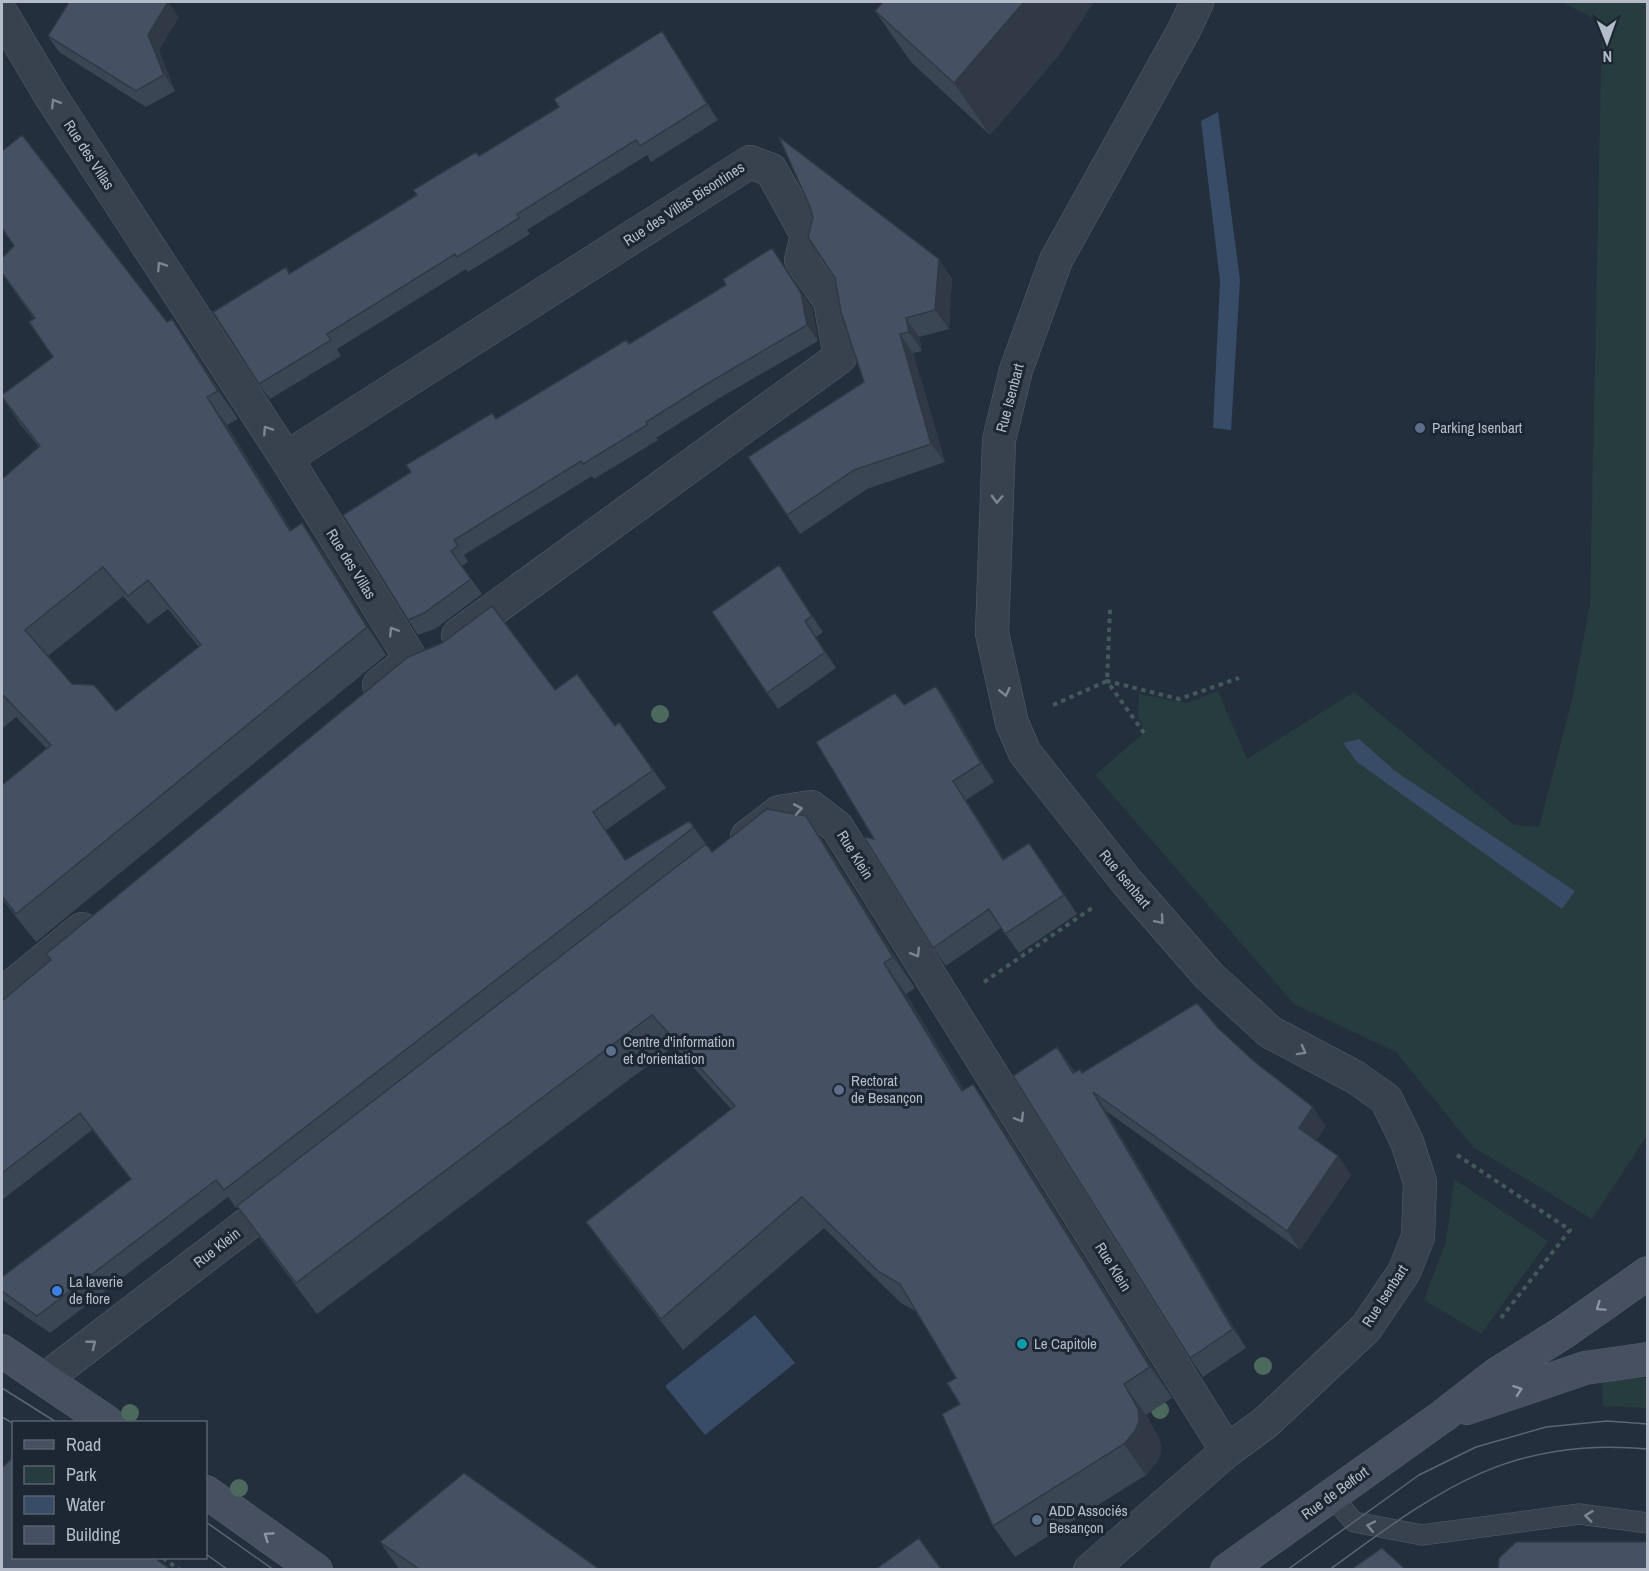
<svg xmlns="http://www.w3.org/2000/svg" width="1649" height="1571" viewBox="0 0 1649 1571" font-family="'Archivo Narrow',sans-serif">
  <rect width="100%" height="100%" fill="#242f3e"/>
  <path fill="#263c3f" d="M1562 2H1647L1648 1134 1592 1219 1473 1147 1396 1052 1294 1004 1095 775 1144 733 1138 715 1139 694 1187 703 1218 691 1247 759 1354 692 1514 825 1539 827 1572 700 1590 604 1602 23Z
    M1454 1179 1548 1241 1481 1334 1424 1300 1446 1241Z
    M1618 1377 1647 1378V1408L1603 1406 1602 1380Z"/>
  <path fill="#394c67" d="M1218 112 1240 280 1231 430 1213 428 1220 281 1201 121Z
    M1359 739 1395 771 1575 891 1562 909 1357 762 1343 743Z
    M755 1315 795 1363 705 1435 665 1386Z"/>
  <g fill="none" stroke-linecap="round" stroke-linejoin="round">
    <defs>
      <path id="lane" d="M1332 1496 1354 1522 1422 1535 1579 1514 1648 1523"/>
      <path id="street" d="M2 14 52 98 286 458 411 659 379 685
        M286 458 750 162 771 170 807 235 801 260 830 301 840 357 458 635
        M747 837 779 812 811 807 837 827 1227 1451
        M2 994 82 929
        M45 1379 284 1196
        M1090 1570 1227 1451 1265 1423 1366 1328 1404 1272 1418 1237 1420 1182 1407 1142 1386 1099 1355 1077 1270 1032 1209 976 1127 882 1025 753 1012 723 992 633 999 440 1016 370 1056 260 1184 30 1197 2"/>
      <path id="secondary" d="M2 1351 107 1422
        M1467 1408 1585 1368 1648 1359
        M206 1492 316 1570
        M1227 1570 1443 1416 1497 1374 1564 1332 1648 1273"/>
    </defs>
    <use href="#lane" stroke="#565f6c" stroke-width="21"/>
    <use href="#street" stroke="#565f6c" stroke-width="34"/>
    <use href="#secondary" stroke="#565f6c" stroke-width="34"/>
    <path stroke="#44595c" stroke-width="4" stroke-dasharray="4.5 4.5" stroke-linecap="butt" d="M1053 705 1107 681 1110 609
      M1144 733 1107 681 1179 699 1239 678
      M984 982 1092 908
      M1457 1155 1570 1230 1501 1318
      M163 1558 180 1570"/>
    <use href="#lane" stroke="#38414e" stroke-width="20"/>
    <use href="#street" stroke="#38414e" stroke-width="33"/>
    <use href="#secondary" stroke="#465061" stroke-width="33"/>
    <path stroke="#5a6575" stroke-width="1.5" d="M2 1388 56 1422
      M2 1417 14 1424
      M206 1522 274 1570
      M206 1554 228 1570
      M1287 1570 1419 1475 1476 1447 1546 1427 1607 1421 1648 1424
      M1329 1570C1438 1491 1505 1437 1648 1449"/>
  </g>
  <g fill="#4b6a5d">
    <circle cx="660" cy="714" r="9"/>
    <circle cx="1263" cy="1366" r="9"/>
    <circle cx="1160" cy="1410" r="9"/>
    <circle cx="130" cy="1413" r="9"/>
    <circle cx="239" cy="1488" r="9"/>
  </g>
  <path fill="#3b4654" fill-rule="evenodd" d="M875 11 1060 54 990 135 911 62Z
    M179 17 159 50 175 91 146 107 59 52 48 36Z
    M673 47 718 120 651 162 647 155 527 230 530 234 468 272 466 269 337 349 341 356 270 399 259 384 286 267 290 273 479 156Z
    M813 217 952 278 949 329 919 337 922 351 913 353 945 462 867 489 800 534 787 515 864 382 835 278Z
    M772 248 812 308 818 341 716 400 656 438 658 440 594 479 592 476 464 555 468 562 462 566 482 594 435 629 418 635 408 620 497 419 629 344 726 285Z
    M2 274 167 322 172 319 192 348 238 419 227 425 291 530 302 523 322 551 386 655 36 942 2 899V785L47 749 16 717 2 729V479L39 447 20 424 2 397 53 357 34 319ZM123 596 148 624 168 609 199 647 116 711 72 684 48 656Z
    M779 565 823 632 816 637 836 668 778 709 767 693Z
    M936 686 949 705 994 782 966 800 1004 859 1043 862 1077 914 1019 953 1001 928 946 966 933 948 904 705Z
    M555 690 615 726 619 722 666 788 606 830 626 860 689 821 712 852 806 816 827 847 915 988 906 994 964 1090 973 1084 995 1115 1172 1398 1146 1415 1160 1440 1161 1453 1157 1462 1146 1475 1015 1557 993 1526 960 1404 956 1378 917 1312 901 1303 824 1228 683 1350 608 1253 586 1222 731 1109 674 1046 317 1314 259 1237 237 1207 236 1208 228 1197 50 1333 5 1302 2 1298V1277L131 1180 92 1130 2 1200V1001Z
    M1219 1029 1326 1126 1316 1140 1338 1156 1351 1175 1300 1250 1106 1111 1246 1348 1203 1377 1190 1358 1057 1047 1075 1072 1082 1073Z
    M380 1542 599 1569H399Z"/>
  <path fill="#303945" d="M168 2 179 17 159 50 175 91 164 75 148 35Z
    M1024 2H1094L1060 54 990 135 954 83Z
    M662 31 673 47 718 120 707 104Z
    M772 248 812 308 818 341 807 325Z
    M939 259 952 278 949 329 935 310Z
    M906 318 919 337 922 351 909 332Z
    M172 319 192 348 238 419 218 391Z
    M900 334 913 353 945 462 931 444Z
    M207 397 227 425 310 559 290 531Z
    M302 523 322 551 386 655 367 627Z
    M779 565 790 581 823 632 812 616Z
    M936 686 949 705 994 782 981 763Z
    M953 781 966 800 1016 879 1003 860Z
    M806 816 827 847 915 988 893 957Z
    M1029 843 1043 862 1077 914 1064 895Z
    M884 963 906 994 984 1122 962 1091Z
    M1057 1047 1070 1065 1086 1092 1073 1073Z
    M973 1084 995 1115 1172 1398 1150 1367Z
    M1093 1092 1106 1111 1246 1348 1233 1329Z
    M1313 1107 1326 1126 1312 1147 1299 1128Z
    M1338 1156 1351 1175 1300 1250 1287 1231Z
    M1124 1384 1146 1415 1160 1440 1161 1453 1157 1462 1146 1475 1124 1444Z"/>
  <path fill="#455162" stroke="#303945" stroke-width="1.5" fill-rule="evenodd" d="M69 2H168L148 35 164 75 136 91 48 36Z
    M883 2H1024L954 83 875 11Z
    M662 31 707 104 640 146 636 140 517 214 519 218 457 257 455 254 327 334 331 340 259 384 213 312 286 267 289 274 417 195 413 190 476 152 479 156 559 107 554 99Z
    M22 135 167 322 172 319 218 391 207 397 290 531 302 523 367 627 16 914 2 896V785L51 745 2 694V479L40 446 2 397V395L53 357 29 322 35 318 2 273V258L14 246 2 228V151ZM103 567 128 596 148 580 201 645 116 711 94 685 72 684 25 630Z
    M779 137 939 259 935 310 906 318 909 332 900 334 931 444 854 470 787 515 748 457 864 382 841 312 835 278 808 237 813 217 810 207Z
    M772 248 801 293 807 325 705 385 646 422 647 425 583 464 581 461 454 540 458 546 451 551 471 579 424 613 408 620 343 515 411 472 406 465 492 413 496 419 626 340 629 344 726 285 723 279Z
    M779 565 812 616 805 621 825 652 767 693 712 612Z
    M492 606 555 690 577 674 615 726 619 722 653 770 593 812 625 860 689 821 694 827 224 1190 216 1180 37 1316 2 1291V1277L131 1179 80 1113 2 1173V1001L51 960 46 954 408 657 442 643Z
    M936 686 981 763 953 781 1003 860 1029 843 1064 895 1005 934 989 909 933 948 864 837 874 839 816 742 895 693 904 705Z
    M767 809 806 816 893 957 884 963 962 1091 973 1084 1150 1367 1124 1384 1138 1409 1139 1421 1135 1431 1124 1444 993 1526 942 1414 960 1404 947 1383 956 1378 900 1284 879 1272 802 1197 661 1319 586 1222 735 1106 652 1015 296 1283 237 1206 706 844 712 852Z
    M1197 1003 1219 1029 1255 1062 1313 1107 1299 1128 1338 1156 1287 1231 1093 1092 1233 1329 1190 1358 1013 1076 1057 1047 1073 1073 1080 1069 1082 1073Z
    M11 1459 14 1460V1557H153L170 1569H2V1468Z
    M464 1473 599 1569H419L380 1542Z
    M919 1538 941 1569H876Z
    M1516 1542H1647V1569H1498L1499 1558Z
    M1382 1548 1405 1569H1352Z"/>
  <defs><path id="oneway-chevron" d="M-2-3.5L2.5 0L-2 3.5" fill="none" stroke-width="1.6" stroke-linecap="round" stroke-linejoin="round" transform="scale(1.5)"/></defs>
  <g stroke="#7c8592">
    <use href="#oneway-chevron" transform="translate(55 103) rotate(-122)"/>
    <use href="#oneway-chevron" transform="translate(161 266) rotate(-123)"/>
    <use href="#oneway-chevron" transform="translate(267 430) rotate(-123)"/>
    <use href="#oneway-chevron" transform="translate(997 499) rotate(92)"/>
    <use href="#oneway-chevron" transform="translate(393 631) rotate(-122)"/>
    <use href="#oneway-chevron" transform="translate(1005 692) rotate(77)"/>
    <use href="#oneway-chevron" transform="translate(798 809) rotate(-10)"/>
    <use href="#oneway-chevron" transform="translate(1160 920) rotate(49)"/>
    <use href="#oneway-chevron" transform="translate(916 953) rotate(58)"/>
    <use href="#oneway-chevron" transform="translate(1302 1051) rotate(29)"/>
    <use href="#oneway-chevron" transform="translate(1020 1118) rotate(58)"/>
    <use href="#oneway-chevron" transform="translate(92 1344) rotate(-38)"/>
    <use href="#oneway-chevron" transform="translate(1589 1516) rotate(-173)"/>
    <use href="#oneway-chevron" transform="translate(1371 1526) rotate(-168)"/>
  </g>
  <g stroke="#8e96a5">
    <use href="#oneway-chevron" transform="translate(1600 1307) rotate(145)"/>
    <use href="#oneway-chevron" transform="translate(1518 1390) rotate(-19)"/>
    <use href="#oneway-chevron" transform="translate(268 1536) rotate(-146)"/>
  </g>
  <g fill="#5c6f8a" stroke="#1d2633" stroke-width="2">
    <circle cx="1420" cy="428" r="6"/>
    <circle cx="611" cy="1051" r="6"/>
    <circle cx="839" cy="1090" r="6"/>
    <circle cx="1037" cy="1520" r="6"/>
  </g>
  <circle fill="#3f7fe0" stroke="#1d2633" stroke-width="2" cx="57" cy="1291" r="6"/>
  <circle fill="#0f9aa8" stroke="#1d2633" stroke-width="2" cx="1022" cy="1344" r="6"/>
  <g text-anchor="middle" stroke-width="6" stroke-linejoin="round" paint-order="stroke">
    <g font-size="15" fill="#b4bcc9" stroke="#1d2633">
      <text transform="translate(89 155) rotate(57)" y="5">Rue des Villas</text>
      <text transform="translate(684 204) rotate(-33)" y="5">Rue des Villas Bisontines</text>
      <text transform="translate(1010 398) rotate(-75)" y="5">Rue Isenbart</text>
      <text transform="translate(351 564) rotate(58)" y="5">Rue des Villas</text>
      <text transform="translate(855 855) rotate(58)" y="5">Rue Klein</text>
      <text transform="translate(1125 879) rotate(50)" y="5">Rue Isenbart</text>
      <text transform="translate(217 1248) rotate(-38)" y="5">Rue Klein</text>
      <text transform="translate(1113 1267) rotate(58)" y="5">Rue Klein</text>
      <text transform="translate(1385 1296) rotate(-57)" y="5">Rue Isenbart</text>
      <text transform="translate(1335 1493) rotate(-36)" y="5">Rue de Belfort</text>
    </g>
    <g font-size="15" fill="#b4bcc9" stroke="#1d2633" text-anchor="start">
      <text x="1432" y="433">Parking Isenbart</text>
      <text x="623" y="1047">Centre d'information<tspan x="623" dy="17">et d'orientation</tspan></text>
      <text x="851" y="1086">Rectorat<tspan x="851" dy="17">de Besançon</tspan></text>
      <text x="69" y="1287">La laverie<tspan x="69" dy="17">de flore</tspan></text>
      <text x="1034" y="1349">Le Capitole</text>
      <text x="1049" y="1516">ADD Associés<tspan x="1049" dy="17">Besançon</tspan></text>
    </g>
  </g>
  <rect width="1649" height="1571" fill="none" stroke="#b4bcc9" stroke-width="6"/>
  <rect x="12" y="1421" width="195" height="138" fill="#1d2633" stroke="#59626f" stroke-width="1.5"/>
  <rect x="24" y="1440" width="30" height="9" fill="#465061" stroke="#59626f" stroke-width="1.5"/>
  <text x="66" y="1451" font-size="18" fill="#b4bcc9">Road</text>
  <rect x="24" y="1466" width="30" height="18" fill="#263c3f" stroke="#59626f" stroke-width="1.5"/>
  <text x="66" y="1481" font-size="18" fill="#b4bcc9">Park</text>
  <rect x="24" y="1496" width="30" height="18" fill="#394c67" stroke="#59626f" stroke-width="1.5"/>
  <text x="66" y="1511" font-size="18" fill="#b4bcc9">Water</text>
  <rect x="24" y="1526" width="30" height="18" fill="#455162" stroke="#59626f" stroke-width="1.5"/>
  <text x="66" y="1541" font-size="18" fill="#b4bcc9">Building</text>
  <g transform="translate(1607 42) rotate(179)" stroke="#1d2633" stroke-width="4.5" paint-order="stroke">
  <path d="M0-4.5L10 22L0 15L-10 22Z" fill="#b4bcc9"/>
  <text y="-9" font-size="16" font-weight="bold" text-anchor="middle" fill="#b4bcc9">N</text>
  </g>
</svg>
